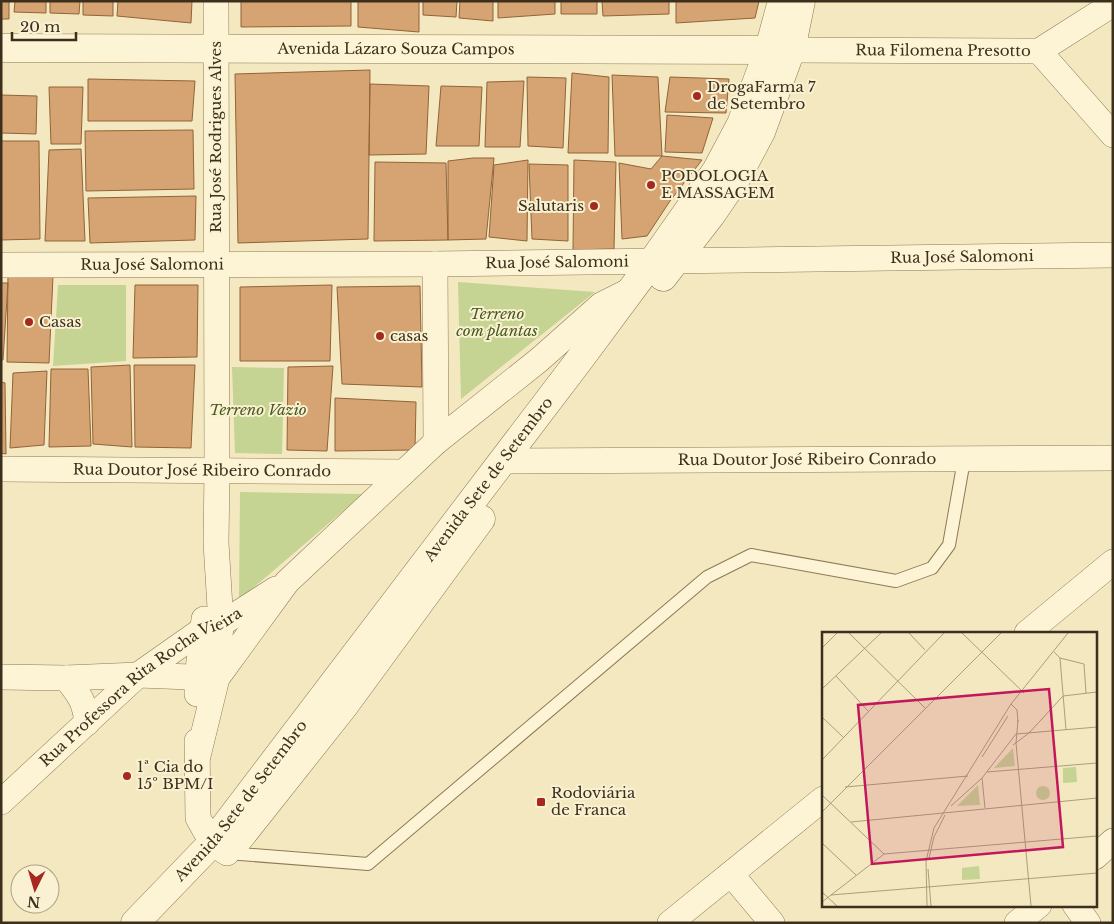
<svg xmlns="http://www.w3.org/2000/svg" width="1114" height="924" viewBox="0 0 1114 924" font-family="'Libre Baskerville',serif">
  <rect width="100%" height="100%" fill="#f3e8c0"/>
  <path fill="#c5d393" d="M458 282 595 292 461 399Z
    M58 285H126V361L53 366Z
    M232 367 284 368 282 454 235 453Z
    M240 492 363 494 239 600Z"/>
  <path fill="#d6a472" stroke="#916338" d="M1 1H9V19H1Z
    M15 1H46V13L14 12Z
    M50 1H80L79 14 50 13Z
    M83 1H113V16L83 15Z
    M118 1H192L191 23 117 16Z
    M241 1H351V26L241 27Z
    M358 1H419V32L358 27Z
    M423 1H457L456 17 423 15Z
    M460 1H493V21L459 18Z
    M498 1H555V14L498 18Z
    M561 1H597V14H561Z
    M602 1H669V14L603 16Z
    M676 1H759L755 18 676 23Z
    M370 70 368 239 238 243 235 74Z
    M572 73 609 77 608 153H568Z
    M612 75 658 77 662 156H615Z
    M527 77 566 78 563 148 528 146Z
    M670 77 729 79 726 113 665 112Z
    M88 79 195 81 192 121H88Z
    M524 81 520 147H485L487 82Z
    M370 84 429 86 426 154 369 155Z
    M441 86 482 87 479 146H436Z
    M49 87H83L81 144H51Z
    M1 95 37 96 36 134 1 133Z
    M667 115 713 118 702 153 665 152Z
    M193 130 194 189 86 191 85 131Z
    M1 141H39L40 239 1 240Z
    M81 149 85 241H45L49 150Z
    M662 156 702 160 670 201 647 236 622 239 619 163 651 169Z
    M473 158H494L486 239 448 240V161Z
    M528 160 527 241 489 237 494 165Z
    M574 160 616 162 614 249 573 250Z
    M375 162 446 163 448 240 374 241Z
    M529 164 568 165V241L532 239Z
    M196 196 195 240 90 243 88 198Z
    M8 272 53 276 49 363 7 362Z
    M1 283H8L3 360H1Z
    M135 285H198L197 357 133 358Z
    M332 285 330 361H240V287Z
    M420 286 422 387 342 384 337 287Z
    M130 365 132 447 93 444 91 367Z
    M134 365H195L191 448 135 447Z
    M333 366 327 451 287 450 288 367Z
    M51 369H88L91 446 49 447Z
    M47 371 44 445 10 448 13 373Z
    M1 382 5 383 6 454 1 453Z
    M335 398 416 402 415 450 335 451Z"/>
  <g fill="none" stroke-linecap="round" stroke-linejoin="round">
    <defs>
      <path id="service" d="M227 853 368 864 707 577 751 555 896 581 932 568 949 545 964 460"/>
      <g id="minor">
        <path id="s1" d="M791 50 1039 51 1113 4"/>
        <path d="M1039 51 1113 135"/>
        <path d="M435 264 436 442"/>
        <path id="s2" d="M1 265 435 264 1113 255"/>
        <path id="s3" d="M501 461 1113 458"/>
        <path id="s4" d="M1 469 404 472"/>
        <path d="M1027 633 1113 562"/>
        <path d="M1 677 66 678 138 675 217 678 287 582 436 442 539 360 601 305 629 291"/>
        <path d="M66 678C79 694 85 702 87 723"/>
        <path d="M197 694V678L204 619"/>
        <path d="M197 741 198 818 212 843 227 853"/>
        <path d="M198 756 217 678 221 624 216 543 217 472 216 1"/>
        <path id="s5" d="M1 802 138 675 202 630 221 624 276 589"/>
        <path d="M1095 857 1113 841"/>
        <path d="M731 874 772 923"/>
        <path d="M1075 905 1088 923"/>
        <path d="M670 923 823 799"/>
        <path d="M1017 923 1039 905"/>
      </g>
      <g id="tertiary">
        <path id="s6" d="M1 48 787 50"/>
        <path d="M663 277 711 215 737 177 761 132 791 50 801 1"/>
        <path d="M237 841 344 706 481 519"/>
        <path id="s7" d="M135 923 212 843 580 359 652 262 716 171 741 124 769 49 782 1"/>
      </g>
    </defs>
    <use href="#service" stroke="#8f7956" stroke-width="14"/>
    <use href="#minor" stroke="#8f7956" stroke-width="26"/>
    <use href="#tertiary" stroke="#8f7956" stroke-width="29"/>
    <use href="#service" stroke="#fdf4d5" stroke-width="12"/>
    <use href="#minor" stroke="#fdf4d5" stroke-width="25"/>
    <use href="#tertiary" stroke="#fdf4d5" stroke-width="28"/>
  </g>
  <g fill="#a5291e" stroke="#f9f1d1" stroke-width="2">
    <circle cx="697" cy="96" r="5"/>
    <circle cx="651" cy="185" r="5"/>
    <circle cx="594" cy="206" r="5"/>
    <circle cx="29" cy="322" r="5"/>
    <circle cx="380" cy="336" r="5"/>
    <circle cx="127" cy="776" r="5"/>
    <rect x="536" y="797" width="10" height="10" rx="2.5"/>
  </g>
  <g text-anchor="middle" stroke-width="4" stroke-linejoin="round" paint-order="stroke">
    <g font-size="15" fill="#3c2f1c" stroke="#f9f1d1">
      <text dy="5" stroke="none"><textPath href="#s6" startOffset="395">Avenida Lázaro Souza Campos</textPath></text>
      <text dy="5" stroke="none"><textPath href="#s1" startOffset="152">Rua Filomena Presotto</textPath></text>
      <text transform="translate(216 137) rotate(-90)" y="5">Rua José Rodrigues Alves</text>
      <text dy="5" stroke="none"><textPath href="#s2" startOffset="961">Rua José Salomoni</textPath></text>
      <text dy="5" stroke="none"><textPath href="#s2" startOffset="556">Rua José Salomoni</textPath></text>
      <text dy="5" stroke="none"><textPath href="#s2" startOffset="151">Rua José Salomoni</textPath></text>
      <text dy="5" stroke="none"><textPath href="#s3" startOffset="306">Rua Doutor José Ribeiro Conrado</textPath></text>
      <text dy="5" stroke="none"><textPath href="#s4" startOffset="201">Rua Doutor José Ribeiro Conrado</textPath></text>
      <text dy="5" stroke="none"><textPath href="#s7" startOffset="568">Avenida Sete de Setembro</textPath></text>
      <text dy="5" stroke="none"><textPath href="#s5" startOffset="182">Rua Professora Rita Rocha Vieira</textPath></text>
      <text dy="5" stroke="none"><textPath href="#s7" startOffset="162">Avenida Sete de Setembro</textPath></text>
    </g>
    <g font-size="15" fill="#3c2f1c" stroke="#f9f1d1" text-anchor="start">
      <text x="707" y="92">DrogaFarma 7<tspan x="707" dy="17">de Setembro</tspan></text>
      <text x="661" y="181">PODOLOGIA<tspan x="661" dy="17">E MASSAGEM</tspan></text>
      <text x="584" y="211" text-anchor="end">Salutaris</text>
      <text x="39" y="327">Casas</text>
      <text x="390" y="341">casas</text>
      <text x="137" y="772">1ª Cia do<tspan x="137" dy="17">15º BPM/I</tspan></text>
      <text x="551" y="798">Rodoviária<tspan x="551" dy="17">de Franca</tspan></text>
    </g>
    <g font-size="15" font-style="italic" fill="#475b20" stroke="#f9f1d1">
      <text x="497" y="319">Terreno<tspan x="497" dy="17">com plantas</tspan></text>
      <text x="258" y="415">Terreno Vazio</text>
    </g>
  </g>
  <g transform="translate(822 632)">
    <rect width="275" height="275" fill="#f3e8c0"/>
    <path d="M191 116 193 134 172 136ZM254 135 255 150 241 151V136ZM156 153 158 173 135 174ZM214 161a7 7 0 1 1 14 0a7 7 0 1 1-14 0ZM157 234 158 247 140 248V236Z" fill="#c5d393"/>
    <path fill="none" stroke="#aa9e7e" stroke-width="1" d="M27 1 103 76M87 1 103 18M140 1 202 61M0 16 15 1M232 20 238 26 244 98M238 26 262 32 264 61M14 44 46 79M0 57 59 1M189 72 195 78 196 90M0 85 21 105M196 88 194 111 209 274M191 113 207 101 241 64 275 60M160 125 186 84M0 128 122 1M165 140 275 131M160 146 163 176M23 155 146 144M0 163 62 222M129 174 160 146 194 102 275 95M0 180 179 1M29 190 275 166M0 211 34 243M107 226 112 205 123 183M106 237 109 274M0 260 15 274M9 263 275 241M0 270 62 222 275 204M105 274 104 229 112 196 189 72 246 1"/>
    <path fill="#c2185b" fill-opacity="0.15" stroke="#c2185b" stroke-width="2.5" d="M227 57 241 215 50 232 36 73Z"/>
    <rect width="275" height="275" fill="none" stroke="#3c2f1c" stroke-width="2.5"/>
  </g>
  <rect width="1114" height="924" fill="none" stroke="#3c2f1c" stroke-width="5"/>
  <g transform="translate(35 889) rotate(185)"><circle r="24" fill="#f9f1d1" stroke="#ada389"/>
  <path d="M0-4L9 19L0 12L-9 19Z" fill="#a5291e"/>
  <text y="-8" font-size="14" font-weight="bold" text-anchor="middle" fill="#3c2f1c">N</text>
  </g>
  <path d="M12 32v8h64v-8" fill="none" stroke="#3c2f1c" stroke-width="2.5"/>
  <text x="20" y="32" font-size="15" fill="#3c2f1c" stroke="#f9f1d1" stroke-width="4" paint-order="stroke">20 m</text>
</svg>
